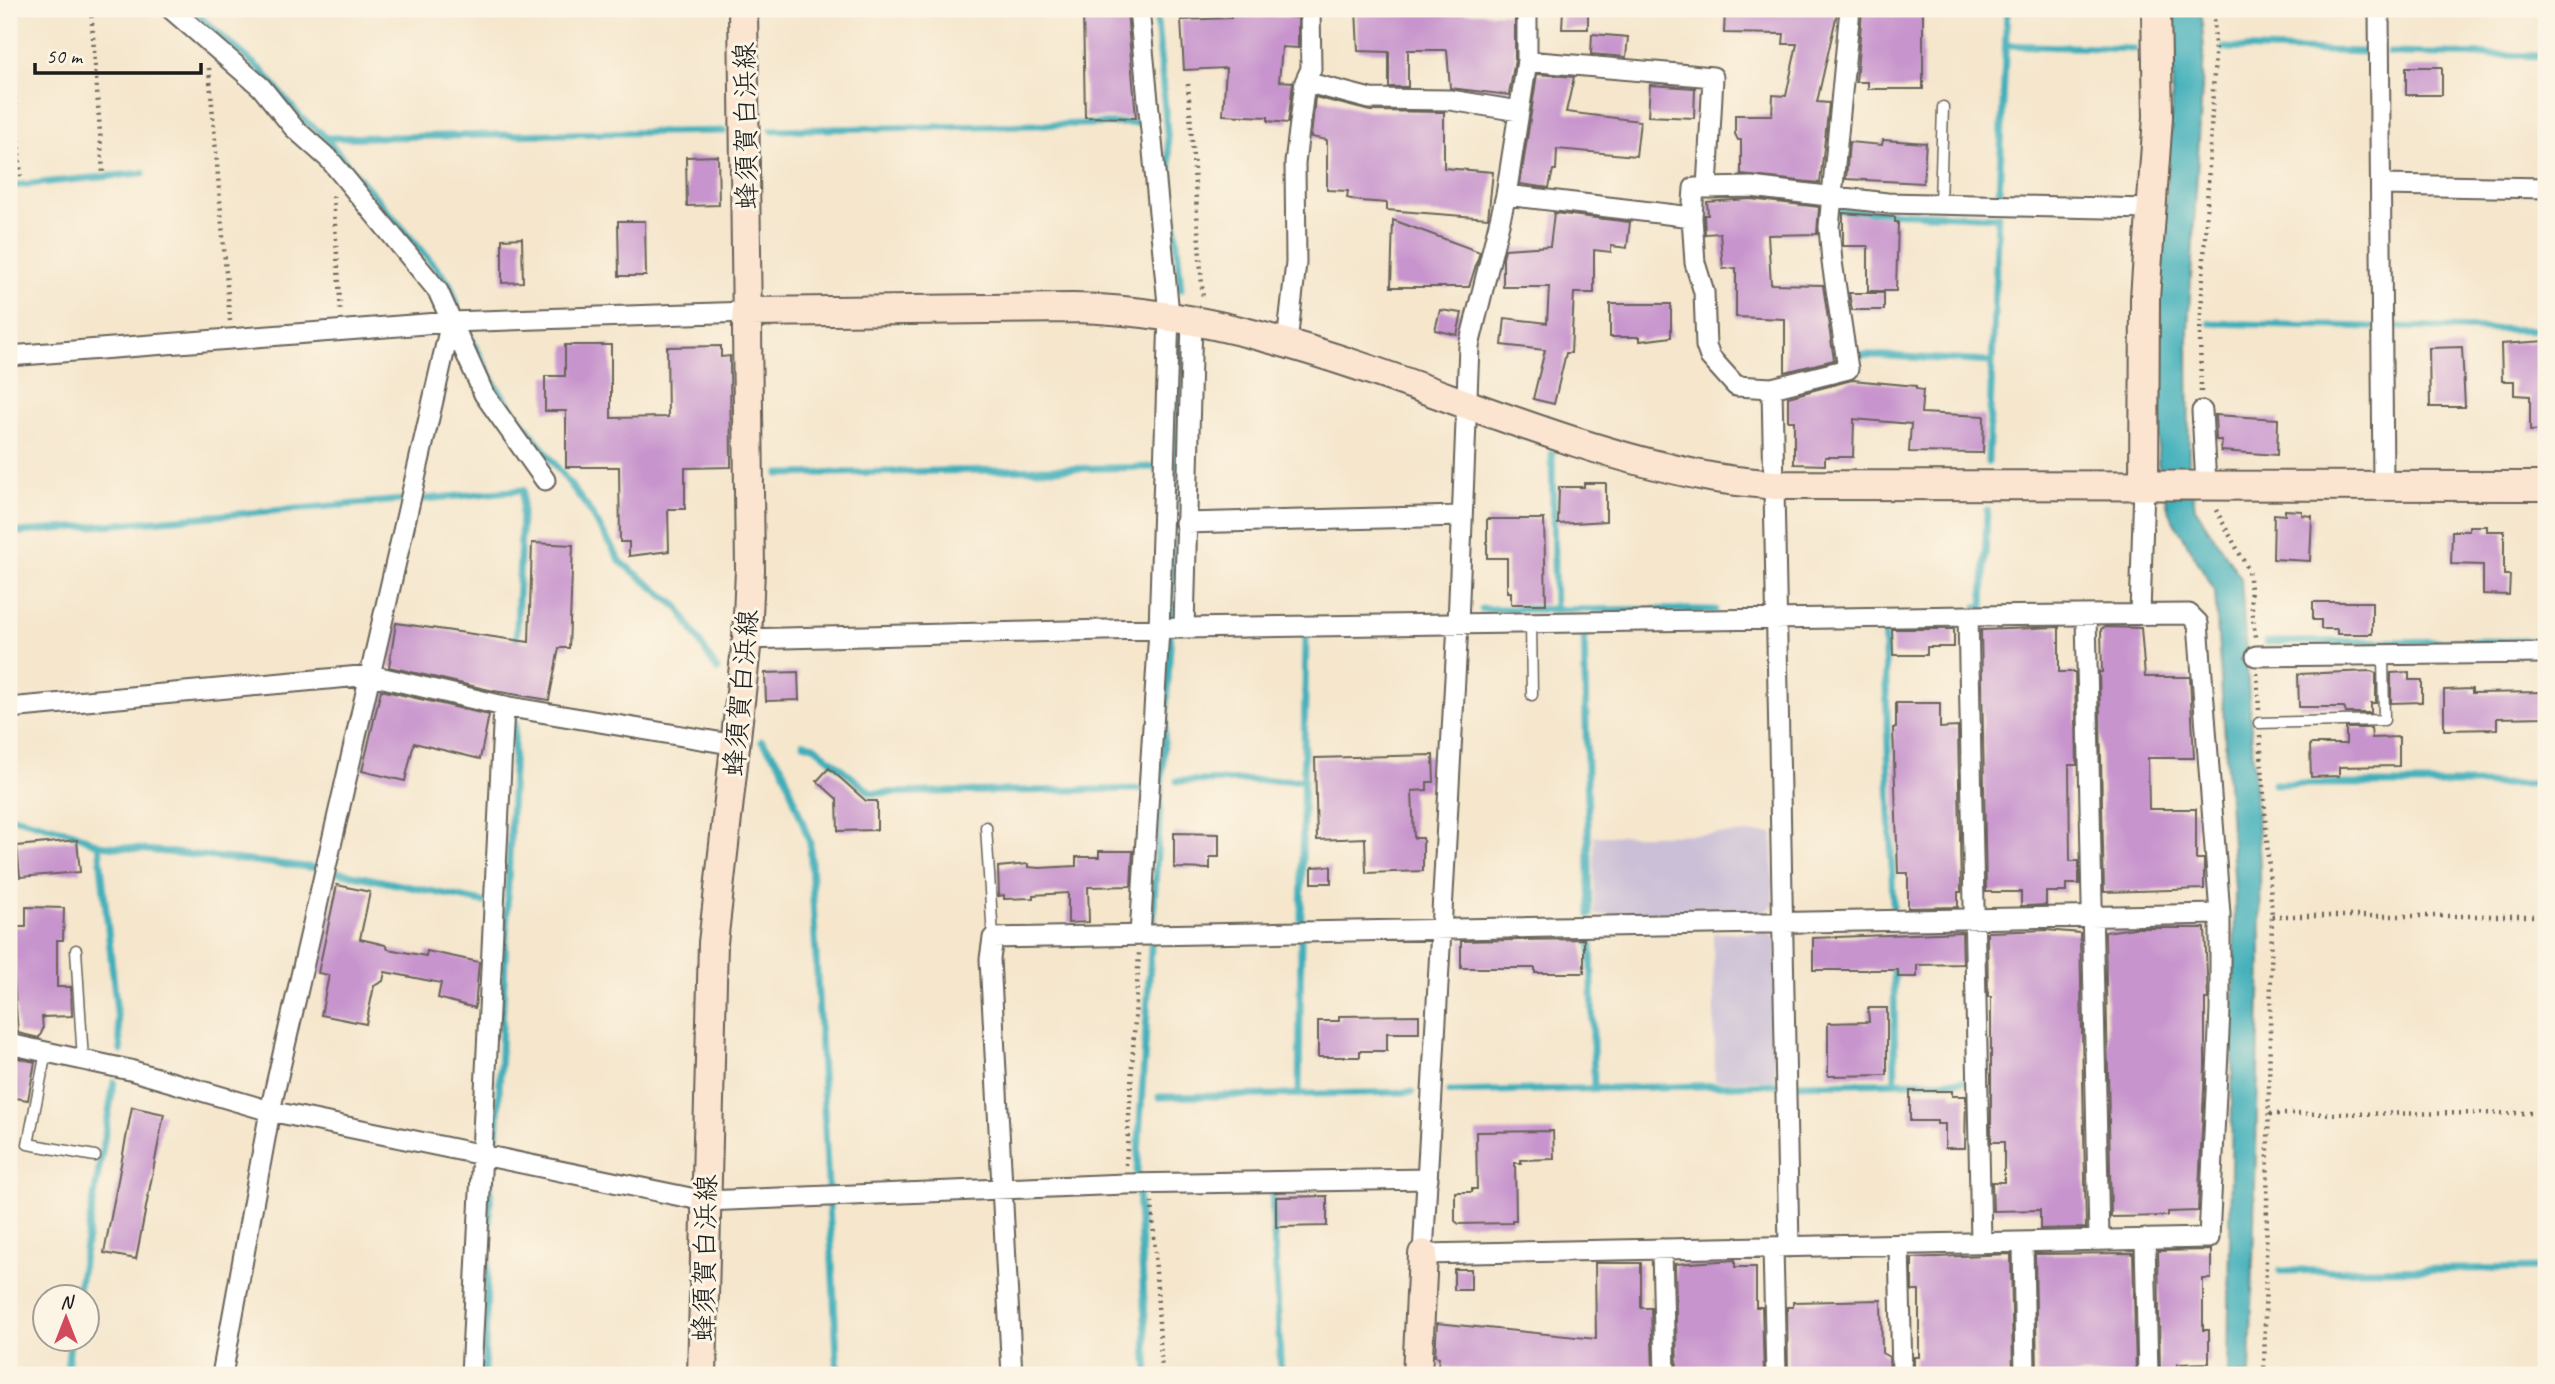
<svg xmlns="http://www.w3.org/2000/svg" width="2555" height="1384" viewBox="0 0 2555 1384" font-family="Caveat,'Klee One',sans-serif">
  <rect width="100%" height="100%" fill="#fcf5e5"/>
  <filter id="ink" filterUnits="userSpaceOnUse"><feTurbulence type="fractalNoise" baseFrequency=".0143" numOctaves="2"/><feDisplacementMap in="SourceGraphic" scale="14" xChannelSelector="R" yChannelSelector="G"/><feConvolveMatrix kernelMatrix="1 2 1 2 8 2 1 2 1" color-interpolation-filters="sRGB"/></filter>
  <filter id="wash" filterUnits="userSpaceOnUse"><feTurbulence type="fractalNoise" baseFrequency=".00686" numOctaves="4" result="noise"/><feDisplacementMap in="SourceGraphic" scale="28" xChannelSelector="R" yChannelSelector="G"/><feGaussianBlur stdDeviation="1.57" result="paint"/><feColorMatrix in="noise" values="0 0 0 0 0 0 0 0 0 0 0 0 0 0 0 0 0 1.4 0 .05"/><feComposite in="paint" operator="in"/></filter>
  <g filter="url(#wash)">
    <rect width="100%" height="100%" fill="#f5e6cc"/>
    <path fill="#cabfd6" d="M1773 833V905L1761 913 1595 915 1594 836Z
      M1767 932 1776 940 1775 1079 1715 1081 1713 933Z"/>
    <path fill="#3fafba" stroke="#2e666b" stroke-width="2" d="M2172 9H2201L2204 52 2188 330 2189 464 2195 508 2241 578 2260 864 2261 960 2250 1375H2228L2235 890 2215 591 2169 513 2158 462 2160 290 2175 44Z"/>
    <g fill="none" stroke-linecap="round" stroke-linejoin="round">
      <path stroke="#3fafba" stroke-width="7" d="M190 9 262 71 301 118 320 132 450 284 457 303
        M1156 9 1181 289
        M2006 45 2134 49
        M2224 48 2368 52
        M2390 53 2546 56
        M772 130 1137 123
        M326 138 724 131
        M9 186 143 173
        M1999 196 2007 9
        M1839 210 1998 217
        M2210 323 2373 327
        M2392 327 2546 330
        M469 334 497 388 588 508 621 562 678 607 717 670
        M1854 362V354L1992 362
        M1552 453 1555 610
        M1988 462 1998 216
        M779 474 1156 467
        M425 499 523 490 516 648
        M9 533 402 500
        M1976 607H1983L1987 510
        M1482 609 1715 610
        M1884 622 1893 907
        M1584 626 1590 915
        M2266 642 2546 641
        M762 741 782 766 810 843 838 1375
        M803 743 814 746 871 793 1142 789
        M1177 781 1304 780
        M2274 784H2546
        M9 816 74 833 99 845 317 868
        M99 845 121 1051
        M338 872 483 902
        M1301 920 1306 635
        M1591 937 1594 1088
        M1894 963 1895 1082
        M1798 1084 1966 1081
        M1449 1092 1776 1084
        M1299 1095 1301 940
        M1159 1097 1412 1092
        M497 1142 515 723
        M1272 1191 1281 1375
        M2280 1271 2546 1268
        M77 1296 114 1082
        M66 1375 71 1338
        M484 1375 491 1168
        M1148 1375 1137 1172 1170 646 1180 342"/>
    </g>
    <g id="blocks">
      <path fill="#c794cd" d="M1083 9 1127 11 1136 118 1085 117Z
        M1356 9 1515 14V60L1509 95 1450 88 1447 50H1408V87H1389V52L1358 51Z
        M1563 9H1588V29H1562Z
        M1784 9H1838L1817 102 1829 103 1820 183 1741 175V140H1738L1735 134V115H1772L1773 95 1786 96 1797 44H1783L1784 34 1724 33 1725 10 1784 13Z
        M1862 11 1923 12V89H1868V82H1856Z
        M1240 12 1298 18V48L1282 47 1279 81 1293 82 1288 123 1268 121V117L1223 115 1226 68 1184 70 1181 20 1231 18V13Z
        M1592 34 1628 37 1626 57 1591 54Z
        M2406 67H2442V95H2406Z
        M1537 74 1574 77 1566 112 1640 121 1636 156 1557 149 1556 170H1553L1549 188 1520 184Z
        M1650 85 1695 88 1694 118 1648 116Z
        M1315 97 1370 111 1444 112V168L1493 172 1488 218 1387 210V203L1360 201 1347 198 1348 191 1327 190V140L1311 137Z
        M1883 140 1926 143 1923 183 1846 179 1849 142 1882 145Z
        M718 156 719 205 687 206 686 157Z
        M1750 199 1819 207 1817 234 1768 235 1771 284 1823 285 1834 360 1785 372V319L1736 317V268L1723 269 1720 233 1705 234 1704 215H1708L1707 202Z
        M1554 213 1630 222 1627 248 1611 246V252L1594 250V293H1574L1571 353H1566L1554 404 1533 399 1545 350 1502 345 1505 318 1547 323 1549 287H1503V258L1505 249 1550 246Z
        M1843 213 1895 217V222H1898L1896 291H1868V246H1843Z
        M1393 220 1480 252 1469 287H1391Z
        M618 221H645L646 276H619Z
        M522 238 523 282 502 283V239Z
        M1849 293H1884V310H1852Z
        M1610 304H1671V337L1640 341V337H1610Z
        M1440 310 1462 313 1457 335 1435 330Z
        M2546 341V430L2530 431V396L2514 395V381H2502L2501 344Z
        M565 345H611V418L668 417 667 347 721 346V357L730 356 731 467 685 468V509H668L669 551 629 556V542H620L619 467H566V411H545V376H565Z
        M2462 347 2465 407H2430L2429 348Z
        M1852 380 1916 386V389L1923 390 1921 413 1984 416 1983 453 1909 452 1911 424 1854 419 1853 457H1825V465L1794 464V421H1788V397Z
        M2215 415 2278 419 2277 455 2221 451 2222 440H2216Z
        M1584 483H1606V521L1558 524 1559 487H1584Z
        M2285 510 2302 511V515L2312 516 2310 561 2273 559 2274 514 2285 515Z
        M1487 519H1544L1546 604H1511V592H1507V558H1487Z
        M2469 526H2487V531H2504V575H2510L2509 595 2483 594V565L2451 564 2452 531H2469Z
        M532 543 573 545 569 648H559L549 700 494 691 389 667 396 623 529 642Z
        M2313 602H2372V634H2337V629H2321V620H2313Z
        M2059 627V672H2075L2077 765H2069L2070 861H2079V884H2066V892H2046V905L2021 906V892H1986L1981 630Z
        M2105 627 2141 628 2145 677H2190L2194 758H2148L2149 809H2196V859H2204V889L2104 892 2099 672H2102L2101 629Z
        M1892 629H1954V647H1927V655H1893Z
        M2371 671 2376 673V703H2371V713H2346L2344 707H2299L2298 674Z
        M798 672 799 700 766 701 765 673Z
        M2409 672V680H2422V702L2391 703V673Z
        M2472 689V693L2546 692V717L2497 718V729L2444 730V690Z
        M381 690 489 715 480 759 414 743 405 781 362 771Z
        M1896 703H1940V728L1958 727 1961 892H1958V907L1908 908V873H1898L1893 728H1896Z
        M2346 728H2371L2372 738 2399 737V766L2339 767V776L2311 777 2310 744H2346Z
        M1433 755 1434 782H1427V790L1412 791 1414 838H1423V871L1366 873 1365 838 1317 840 1315 758Z
        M829 768 866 801H877V830L838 831 837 799 817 781Z
        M1174 833 1219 834V857H1210V869L1174 868Z
        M77 840 80 872 20 877 17 846Z
        M1099 851H1133L1131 886 1088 887 1089 922 1068 923V893L1033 895V898L1004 899V895L999 896 998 867 1028 864V867L1040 868 1076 866V857H1099Z
        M1331 866V883H1312V867Z
        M337 885 370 892 360 939 385 945 388 949 426 956 427 951 479 962 475 1008 438 998 441 983 385 972 383 981 374 986 366 1024 321 1015 329 975 318 973Z
        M26 907 64 908 63 940H57V987H71L72 1016 42 1017 43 1029 39 1038 18 1033 13 967H9V927H26Z
        M2205 928 2208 999H2205V1067L2198 1211 2168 1212V1216L2111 1217 2105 932 2134 928Z
        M2046 930 2080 933 2086 1228 2040 1229V1210L1993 1211 1992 1182H2004V1142H1991V997H1988L1987 932Z
        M1962 932 1963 964 1917 965V977H1898V970H1813V938Z
        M1584 939V973H1535V968H1461V941Z
        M1868 1008H1887V1075L1828 1076V1023L1869 1022Z
        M1419 1015V1033H1387V1051H1360V1057H1318V1021H1339V1016Z
        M9 1056 35 1062 28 1100 9 1097Z
        M1910 1091H1952V1096H1966L1965 1148H1945V1124H1937V1121H1910Z
        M132 1107 164 1114 136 1259 104 1253Z
        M1553 1131 1554 1159 1521 1160V1163H1515L1516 1220H1512V1223L1459 1224 1455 1221V1192H1472V1189H1477L1476 1132Z
        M1327 1196V1226L1276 1227V1197Z
        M2211 1250V1279H2203V1330H2209V1363L2177 1364V1375H2160L2158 1251Z
        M2133 1253 2136 1375H2037L2035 1254Z
        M2011 1254 2013 1375H1914V1357H1919V1291H1912V1258Z
        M1735 1260V1267H1756V1307H1762L1764 1375H1677L1675 1264Z
        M1595 1263H1641V1308H1651L1653 1375H1468L1469 1370 1438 1366 1439 1357 1435 1356 1437 1323 1596 1339Z
        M1454 1269H1471V1290H1454Z
        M1881 1300 1882 1353 1889 1357 1890 1375H1788L1787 1307H1793V1302Z"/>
    </g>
  </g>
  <g filter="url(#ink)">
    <use href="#blocks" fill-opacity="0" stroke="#68635a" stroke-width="2"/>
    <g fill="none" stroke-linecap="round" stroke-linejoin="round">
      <defs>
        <path id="lane" d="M1940 204 1943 107
          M1531 622 1532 695
          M2259 723 2384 720 2383 655
          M986 827 993 938
          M76 950 83 1060
          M46 1052 28 1144 95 1156"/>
        <path id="street" d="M171 9 261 87 294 128 330 160 438 291 484 394 545 480
          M1139 9 1169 314 1159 630 1140 935
          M1527 9V61L1506 195 1469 346 1458 624 1423 1254 2209 1238 2220 1010V914L2198 623 2189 614 1968 616 1981 1242
          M2379 9 2383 484
          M1527 61 1713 77 1707 188 1751 187 1887 203 2150 209
          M1305 82 1311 69 1310 9
          M2382 185 2546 188
          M1707 188H1694L1692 217 1695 263 1704 292 1706 346 1710 357 1736 386 1772 388 1789 1247
          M1506 195 1692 217
          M1287 343 1296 263 1295 163 1305 82 1370 99 1450 100 1519 111
          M9 356 451 322 748 312
          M1772 388 1848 369 1832 262 1829 227 1850 9
          M2202 411 2206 485
          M1185 523 1462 516
          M2140 614 2144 485
          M2086 615 2099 1240
          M1184 628 1192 318
          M747 639 1184 628 1968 616
          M2256 656 2546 653
          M9 708 371 675 504 706 736 745
          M9 1044 130 1070 270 1111 705 1201 1125 1184 1428 1179
          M2145 1239 2148 1375
          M2023 1242 2025 1375
          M1899 1244 1902 1375
          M1773 1247 1776 1375
          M1662 1249 1665 1375
          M222 1375 270 1111 451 322
          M471 1375 504 706
          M1012 1375 990 959 993 938 2220 914"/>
        <path id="secondary" d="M748 312 1073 308C1298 312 1490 434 1705 476 1728 481 1751 482 1773 485L2546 486
          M2144 485 2145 298 2158 117 2156 9
          M702 1375 713 943 747 639 750 570 743 9
          M1417 1375 1423 1254"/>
      </defs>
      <use href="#lane" stroke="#68635a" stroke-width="13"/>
      <use href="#street" stroke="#68635a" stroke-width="23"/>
      <use href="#secondary" stroke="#68635a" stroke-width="32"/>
      <path stroke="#68635a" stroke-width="4.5" stroke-dasharray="2 5" stroke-linecap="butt" d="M91 9 103 173
        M9 28 21 178
        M209 68 230 321
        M1188 84 1203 300
        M333 196 341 313
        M2201 392 2200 332 2215 55 2214 9
        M2216 510 2248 569 2255 637
        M2257 673 2259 710
        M2260 736 2272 916 2264 1375
        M2272 916H2546
        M2270 1114 2546 1113
        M1126 1165 1139 953
        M1152 1202 1162 1375"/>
      <use href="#lane" stroke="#fff" stroke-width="10"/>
      <use href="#street" stroke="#fff" stroke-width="19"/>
      <use href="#secondary" stroke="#fce5d0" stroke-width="28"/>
    </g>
  </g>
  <g text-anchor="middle" stroke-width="6" stroke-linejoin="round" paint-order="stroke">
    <g font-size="28" fill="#1c1c1c" stroke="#fcf5e5">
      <text transform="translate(745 126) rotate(-91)" y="10">蜂須賀白浜線</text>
      <text transform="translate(740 693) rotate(-85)" y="10">蜂須賀白浜線</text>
      <text transform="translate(704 1258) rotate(-89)" y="10">蜂須賀白浜線</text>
    </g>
  </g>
  <rect width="2555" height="1384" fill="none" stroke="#fcf5e5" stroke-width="35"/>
  <g transform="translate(66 1318)"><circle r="33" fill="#fcf5e5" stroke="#a29e95" stroke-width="2"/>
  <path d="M0-5L12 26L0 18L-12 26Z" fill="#d1495b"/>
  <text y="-10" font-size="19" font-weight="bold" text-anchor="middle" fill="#1c1c1c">N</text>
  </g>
  <path d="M35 63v10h166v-10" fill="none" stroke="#1c1c1c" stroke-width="3.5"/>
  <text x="46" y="63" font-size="21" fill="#1c1c1c" stroke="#fcf5e5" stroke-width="5" paint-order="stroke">50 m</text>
</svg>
